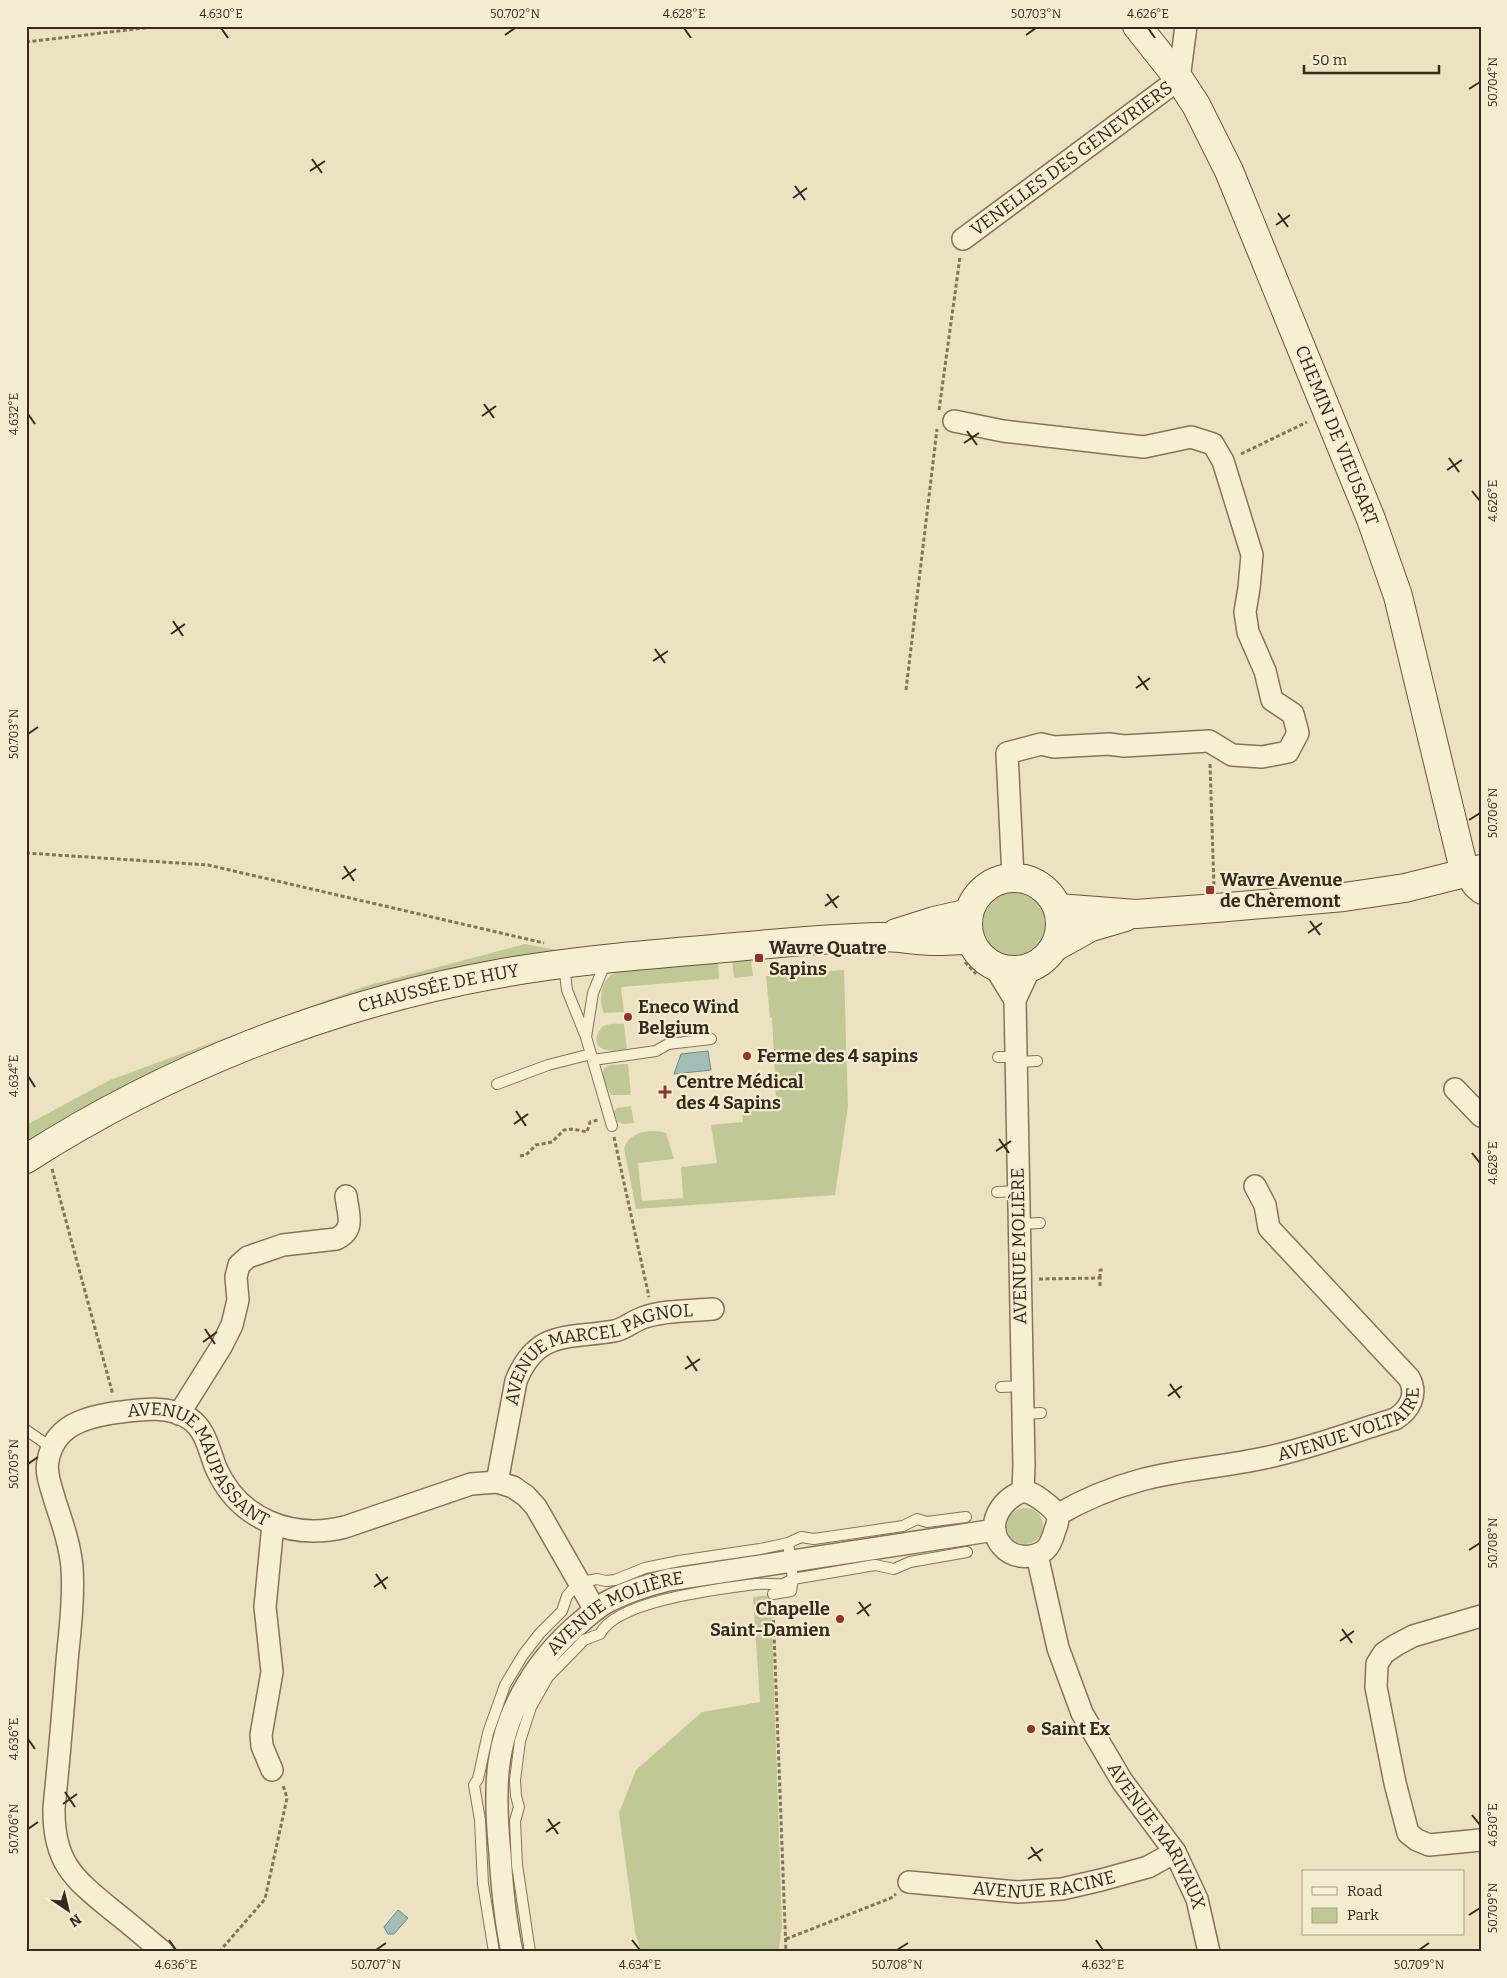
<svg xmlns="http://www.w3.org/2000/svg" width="1507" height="1978" viewBox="0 0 1507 1978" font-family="Bitter,serif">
  <rect width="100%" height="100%" fill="#ece2c1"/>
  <path fill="#c0c996" d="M983 924a31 31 0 1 1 62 0a31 31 0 1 1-62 0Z
    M525 944 568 952 482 966 26 1147V1125L110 1080 366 986Z
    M751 959 753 976 734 978 732 960Z
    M718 961 719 979 621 987 624 1012 604 1013C599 1003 600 985 609 977 611 974 617 973 620 971Z
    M844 970 848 1106 835 1195 636 1209 624 1148C629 1132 651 1128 666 1133L674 1159 638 1163 642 1201 683 1198 681 1167 717 1163 711 1125 743 1122 742 1112 751 1111 750 1100 776 1098 772 1018 770 1017 766 976Z
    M624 1024 627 1050C616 1051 593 1054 597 1036 598 1032 600 1028 604 1026 609 1023 618 1024 624 1024Z
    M628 1064 631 1095H611L602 1077 604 1068 610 1065Z
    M631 1106 634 1123 624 1124 618 1122 614 1112 617 1108Z
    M1007 1526a18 18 0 1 1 36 0a18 18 0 1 1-36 0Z
    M771 1595 782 1925 779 1949 768 1952H641L635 1932 619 1813 636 1770 702 1712 760 1702 753 1597Z"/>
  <path fill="#a3beb8" stroke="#6b8c86" d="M708 1051 711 1070 674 1074 681 1054Z
    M398 1910 408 1918 394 1934H388L384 1927Z"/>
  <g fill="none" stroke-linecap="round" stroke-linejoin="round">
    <defs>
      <path id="lane" d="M564 965 567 990 586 1037 612 1126
        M586 1037 593 993 606 961
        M998 1057H1016
        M593 1060 656 1051 668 1044 711 1039
        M1017 1062 1037 1061
        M497 1084 548 1065 591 1054
        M997 1192 1018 1191
        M1019 1224 1040 1223
        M1001 1387 1022 1386
        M1023 1414 1041 1413
        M26 1430 52 1448
        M773 1594 791 1591 793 1579 788 1543
        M494 1952 483 1884 480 1820 474 1785 478 1779 488 1733 505 1685 523 1655 540 1633 562 1611 567 1596 572 1590 587 1581 597 1579 606 1581 615 1580 645 1568 679 1561 760 1549 788 1543 801 1537 814 1539 903 1526 917 1519 927 1522 966 1517
        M530 1952 517 1865 515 1821 519 1807 516 1796 515 1780 520 1741 531 1707 548 1677 584 1640 600 1634C617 1600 720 1589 756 1584 764 1583 779 1585 783 1584 786 1583 790 1580 793 1579L875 1565 894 1569 910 1562 967 1552"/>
      <g id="street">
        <path id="s1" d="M963 239 1179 79 1186 26"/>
        <path d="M954 421 1003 431 1116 444 1144 447 1191 437 1213 444 1223 461 1252 555 1249 588 1245 612 1248 632 1265 671 1272 700 1293 714 1298 733 1288 752 1262 757 1232 755 1209 741 1124 746 1109 744 1054 747 1041 744 1007 753 1013 877"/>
        <path d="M1465 874 1474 887 1481 893"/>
        <path d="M995 967 1015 1000"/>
        <path d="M1455 1089 1481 1116"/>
        <path d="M179 1414 221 1347 232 1325 238 1300 236 1277 239 1265 248 1257 283 1245 336 1239C356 1230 348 1214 346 1196"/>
        <path id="s2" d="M497 1482 516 1381C537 1329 569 1339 614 1331 625 1329 634 1320 645 1317 666 1310 691 1311 713 1309"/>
        <path d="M1023 1491 1024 1465 1015 1000 1030 968"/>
        <path d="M1023 1491C1031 1492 1036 1496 1043 1501 1048 1505 1054 1509 1057 1515 1059 1520 1057 1525 1055 1530 1053 1537 1050 1546 1045 1550 1032 1560 1012 1558 1002 1546 984 1525 1001 1500 1023 1491Z"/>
        <path id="s3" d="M1057 1515C1083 1500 1111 1488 1141 1480 1181 1469 1223 1467 1264 1458 1309 1449 1352 1432 1395 1419 1410 1410 1418 1394 1409 1378L1269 1228 1265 1205 1255 1186"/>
        <path id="s4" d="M1037 1555 1058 1648 1082 1713 1122 1781 1175 1852 1197 1899 1209 1952"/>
        <path d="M1481 1616 1413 1636 1396 1645 1384 1653 1377 1664 1376 1687 1395 1783 1408 1833 1417 1840 1429 1845 1481 1840"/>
        <path d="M272 1770 262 1746 261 1735 272 1672 265 1607 273 1524"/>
        <path id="s5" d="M909 1882 1018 1892 1062 1889 1101 1880 1148 1867 1175 1852"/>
        <path id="s6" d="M163 1952C146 1938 129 1923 112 1910 73 1878 53 1862 54 1808 59 1759 63 1711 67 1661 70 1630 74 1598 72 1567 70 1545 62 1522 55 1501 52 1489 45 1474 48 1461 54 1426 83 1418 113 1413 137 1410 168 1404 190 1419 206 1430 209 1451 216 1468 239 1520 292 1540 345 1527L471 1484 497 1482 513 1487 526 1496 536 1507 595 1610"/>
        <path id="s7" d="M512 1952C505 1920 502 1887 500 1854 497 1824 495 1793 499 1763 507 1706 539 1656 583 1620 592 1612 600 1605 611 1600 629 1591 648 1585 668 1580L995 1530"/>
      </g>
      <g id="secondary">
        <path id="s8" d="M1137 26 1179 79 1196 105 1229 171 1371 519 1398 596 1465 874"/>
        <circle cx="1014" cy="924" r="46"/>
        <path d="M1058 908 1136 914 1216 908 1344 897 1405 888 1481 869"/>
        <path d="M896 933 934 921 969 913"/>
        <path d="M1055 947 1091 927 1125 917"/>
        <path id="s9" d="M26 1159C168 1068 331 1004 497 974 569 961 641 955 714 949 769 944 826 938 881 937 899 937 918 941 936 941 947 941 959 940 970 940"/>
      </g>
    </defs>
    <use href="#lane" stroke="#857359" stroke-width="12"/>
    <use href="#street" stroke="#857359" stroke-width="24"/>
    <use href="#secondary" stroke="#66543d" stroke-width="30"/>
    <path stroke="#857359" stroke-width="3" stroke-dasharray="4 2.5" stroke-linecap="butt" d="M26 42 161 26
      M939 410 960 257
      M1241 454 1307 422
      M906 690 937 429
      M1210 764 1214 888
      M26 853 208 865 544 943
      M965 962 976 974
      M614 1137 649 1297
      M520 1156 526 1155 536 1145 552 1142 564 1130 573 1129 587 1132 590 1122 598 1120
      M52 1169 113 1395
      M1100 1278V1270H1104
      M1039 1279 1100 1278V1286
      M773 1607 786 1952
      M786 1939 891 1898 896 1894
      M219 1952 265 1899 287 1798 283 1785"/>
    <use href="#lane" stroke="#f7efd4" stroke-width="10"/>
    <use href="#street" stroke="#f7efd4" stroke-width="21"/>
    <use href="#secondary" stroke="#f7efd4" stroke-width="28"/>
  </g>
  <path fill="none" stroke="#352a1d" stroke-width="2" d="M221 28 228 38M684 28 691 38M1148 28 1155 38M505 35 515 28M1026 35 1036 28M1469 89 1480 82M312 159 322 173M310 171 325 161M795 186 805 200M793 198 807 188M1278 213 1288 227M1276 225 1290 215M484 404 494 418M28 414 35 424M482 416 496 406M967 431 977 445M964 443 979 433M1449 458 1459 472M1447 470 1462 460M1472 491 1480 501M173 621 183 636M171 634 185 624M655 649 665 663M653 661 668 651M1138 676 1148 690M1136 688 1150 678M28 734 38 727M1469 820 1480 813M344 866 354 881M342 879 356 869M827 894 837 908M825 906 839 896M1310 921 1320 935M1308 933 1322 923M28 1076 35 1087M516 1111 526 1126M514 1124 528 1114M999 1139 1009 1153M996 1151 1011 1141M1472 1153 1480 1163M205 1329 215 1344M203 1342 217 1332M687 1356 697 1371M685 1369 700 1359M1170 1384 1180 1398M1168 1396 1182 1386M28 1464 38 1457M1469 1550 1480 1543M376 1574 386 1589M374 1587 388 1577M859 1602 869 1616M857 1614 871 1604M1342 1629 1352 1643M1340 1641 1354 1631M28 1739 35 1749M65 1792 75 1807M63 1804 77 1794M1472 1815 1480 1825M548 1819 558 1834M28 1829 38 1822M546 1832 560 1822M1031 1847 1041 1861M1028 1859 1043 1849M1469 1915 1480 1908M169 1940 176 1950M632 1940 640 1950M1096 1940 1103 1950M376 1950 386 1943M897 1950 908 1943M1419 1950 1429 1943"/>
  <g fill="#91322c" stroke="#f4ecd0" stroke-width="2">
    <rect x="1205" y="885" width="10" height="10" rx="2.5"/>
    <rect x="754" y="953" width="10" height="10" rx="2.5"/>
    <circle cx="628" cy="1017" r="5"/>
    <circle cx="747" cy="1056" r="5"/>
    <path d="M662.5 1084.5h5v5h5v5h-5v5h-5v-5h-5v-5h5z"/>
    <circle cx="840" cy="1619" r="5"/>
    <circle cx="1031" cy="1729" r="5"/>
  </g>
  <g text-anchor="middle" stroke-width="4.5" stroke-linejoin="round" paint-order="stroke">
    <g font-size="18" fill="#352a1d" stroke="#f4ecd0">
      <text dy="6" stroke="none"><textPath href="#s1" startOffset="135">VENELLES DES GENEVRIERS</textPath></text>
      <text dy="6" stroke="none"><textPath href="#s8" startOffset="458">CHEMIN DE VIEUSART</textPath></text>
      <text dy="6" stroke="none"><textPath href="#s9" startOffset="449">CHAUSSÉE DE HUY</textPath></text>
      <text transform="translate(1019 1246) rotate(-91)" y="6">AVENUE MOLIÈRE</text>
      <text dy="6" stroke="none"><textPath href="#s2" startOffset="191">AVENUE MARCEL PAGNOL</textPath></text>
      <text dy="6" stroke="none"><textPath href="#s3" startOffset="311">AVENUE VOLTAIRE</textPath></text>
      <text dy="6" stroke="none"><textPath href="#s6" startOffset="741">AVENUE MAUPASSANT</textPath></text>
      <text dy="6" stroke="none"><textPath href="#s7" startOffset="392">AVENUE MOLIÈRE</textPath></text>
      <text dy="6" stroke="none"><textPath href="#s4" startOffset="309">AVENUE MARIVAUX</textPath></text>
      <text dy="6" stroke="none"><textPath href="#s5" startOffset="136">AVENUE RACINE</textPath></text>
    </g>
    <g font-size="18" font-weight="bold" fill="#352a1d" stroke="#f4ecd0" text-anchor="start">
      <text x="1220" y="886">Wavre Avenue<tspan x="1220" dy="21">de Chèremont</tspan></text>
      <text x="769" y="954">Wavre Quatre<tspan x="769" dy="21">Sapins</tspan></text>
      <text x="638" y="1013">Eneco Wind<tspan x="638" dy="21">Belgium</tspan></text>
      <text x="757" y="1062">Ferme des 4 sapins</text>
      <text x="676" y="1088">Centre Médical<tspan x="676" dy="21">des 4 Sapins</tspan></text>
      <text x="830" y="1615" text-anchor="end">Chapelle<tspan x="830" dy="21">Saint-Damien</tspan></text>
      <text x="1041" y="1735">Saint Ex</text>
    </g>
  </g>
  <rect width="1507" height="1978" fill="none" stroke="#f4ecd0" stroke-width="55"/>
  <rect x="1302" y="1870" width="162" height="65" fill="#f4ecd0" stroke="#a89e88"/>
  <rect x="1312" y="1887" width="25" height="8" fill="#f7efd4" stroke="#a89e88"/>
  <text x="1347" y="1896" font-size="15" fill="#352a1d">Road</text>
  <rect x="1312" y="1908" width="25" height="15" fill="#c0c996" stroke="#a89e88"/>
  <text x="1347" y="1920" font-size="15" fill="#352a1d">Park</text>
  <g transform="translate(68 1910) rotate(145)" stroke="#f4ecd0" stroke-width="4" paint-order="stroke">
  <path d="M0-4L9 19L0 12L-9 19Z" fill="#352a1d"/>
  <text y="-8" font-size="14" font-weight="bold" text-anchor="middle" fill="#352a1d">N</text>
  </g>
  <path d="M1304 65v8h135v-8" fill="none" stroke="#352a1d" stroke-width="2.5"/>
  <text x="1312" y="65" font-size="15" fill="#352a1d" stroke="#f4ecd0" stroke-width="4" paint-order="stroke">50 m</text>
  <rect x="28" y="28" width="1452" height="1922" fill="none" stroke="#352a1d" stroke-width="2"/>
  <g font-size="12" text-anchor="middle" fill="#352a1d">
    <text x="221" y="18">4.630°E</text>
    <text x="515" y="18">50.702°N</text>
    <text x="684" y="18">4.628°E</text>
    <text x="1036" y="18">50.703°N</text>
    <text x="1148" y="18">4.626°E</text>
    <text transform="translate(1493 82) rotate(-90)" y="4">50.704°N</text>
    <text transform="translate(14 414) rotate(-90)" y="4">4.632°E</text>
    <text transform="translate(1493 501) rotate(-90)" y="4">4.626°E</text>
    <text transform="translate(14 734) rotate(-90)" y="4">50.703°N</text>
    <text transform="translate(1493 813) rotate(-90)" y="4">50.706°N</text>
    <text transform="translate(14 1076) rotate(-90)" y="4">4.634°E</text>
    <text transform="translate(1493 1163) rotate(-90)" y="4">4.628°E</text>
    <text transform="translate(14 1464) rotate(-90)" y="4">50.705°N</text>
    <text transform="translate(1493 1543) rotate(-90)" y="4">50.708°N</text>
    <text transform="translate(14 1739) rotate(-90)" y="4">4.636°E</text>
    <text transform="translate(1493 1825) rotate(-90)" y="4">4.630°E</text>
    <text transform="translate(14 1829) rotate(-90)" y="4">50.706°N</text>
    <text transform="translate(1493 1908) rotate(-90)" y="4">50.709°N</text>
    <text x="176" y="1969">4.636°E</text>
    <text x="376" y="1969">50.707°N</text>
    <text x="640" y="1969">4.634°E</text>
    <text x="897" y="1969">50.708°N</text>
    <text x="1103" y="1969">4.632°E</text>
    <text x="1419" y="1969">50.709°N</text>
  </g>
</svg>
